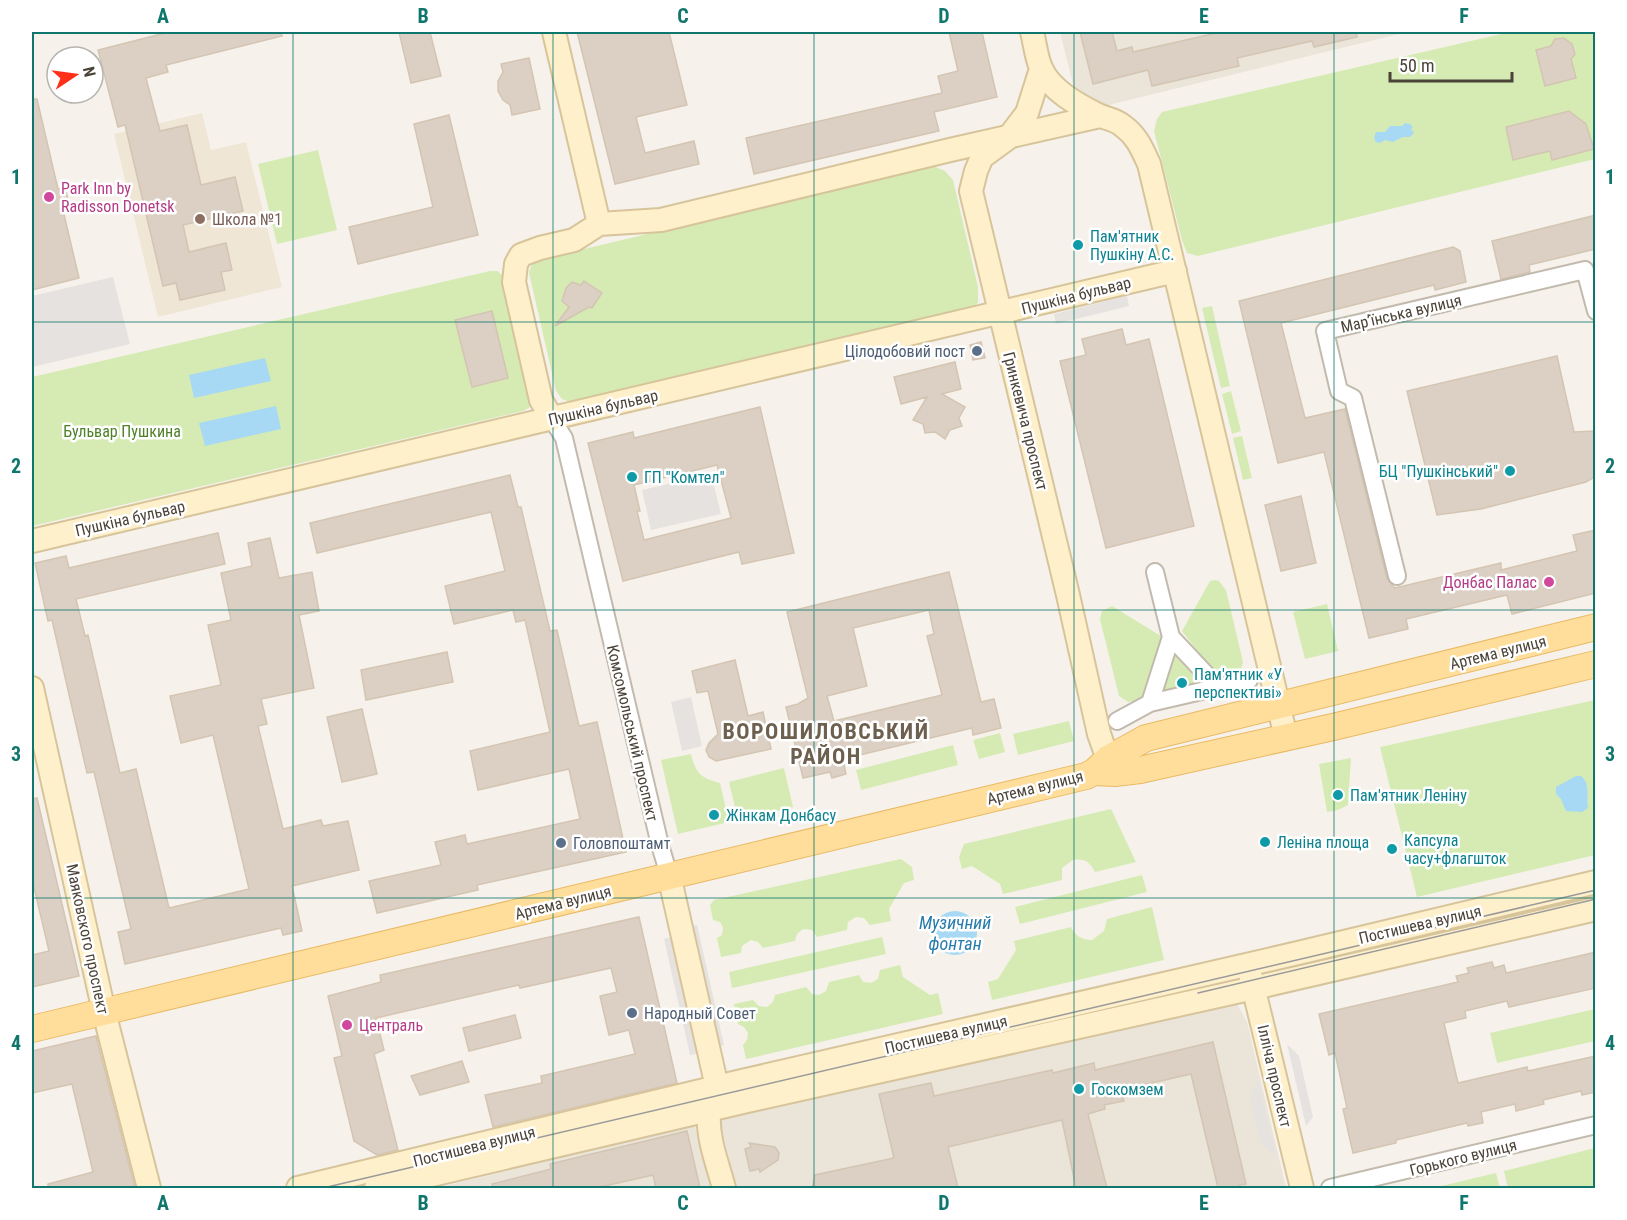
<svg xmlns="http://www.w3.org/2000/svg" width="1627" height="1220" viewBox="0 0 1627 1220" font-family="'Roboto Condensed',sans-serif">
  <rect width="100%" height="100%" fill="#f6f2eb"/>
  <path fill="#eae4d9" d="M1060 32H1407L1080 112Z
    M1223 1000 1237 1004 1247 1022 1286 1188H736L719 1118Z
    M695 1126 710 1188H436Z"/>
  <path fill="#efe6d5" d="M202 113 211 150 246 142 282 287 158 317 114 134Z"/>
  <path fill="#d5ebb3" d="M1510 32H1591L1594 36 1595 159 1198 256 1187 253 1182 240 1154 131 1157 119 1162 112Z
    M318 150 337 230 277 244 258 164Z
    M933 166 945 171 953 180 978 287V303L967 311 575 404 562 399 556 391 529 273 531 266 538 260Z
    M490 271H498L503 277 530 391V407L523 411 32 526V377Z
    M1212 306 1230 386 1221 388 1202 308Z
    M1231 391 1241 431 1232 434 1222 394Z
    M1242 436 1252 478 1243 480 1233 438Z
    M1215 580 1219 581 1226 590 1243 662 1240 674 1219 680 1182 631 1210 581Z
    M1327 604 1338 651 1305 659 1293 612Z
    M1112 606 1164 638 1150 697 1128 702 1119 696 1100 619 1102 611Z
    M1181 651 1205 684 1160 695 1168 654Z
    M1595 700V855L1417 897 1380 747Z
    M1069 721 1074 741 1018 755 1013 734Z
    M1000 733 1005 752 979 759 973 740Z
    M953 745 958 765 861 790 856 770Z
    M691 754C696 774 701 778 720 783L729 822 678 834 661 760Z
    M1351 758 1348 805 1338 810 1327 812 1319 764Z
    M784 768 793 807 738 820 729 782Z
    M1111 809 1136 862 1095 872C1090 862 1084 858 1073 860L1062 868V880L1003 894 1000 884 972 866 962 869 959 857 964 844Z
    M901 859 912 867 914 880 904 883 889 909 891 921 870 925 864 918 856 917 848 922 847 930 817 937 812 930 803 929 797 934 795 941 763 948 758 942 751 940 742 946 741 953 721 957 717 938 722 935 723 928 720 922 713 920 710 905 714 900Z
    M1142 875 1147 892 1020 924 1015 907Z
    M1152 907 1164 960 992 1000 988 982 998 979 1016 950 1014 941 1071 927C1075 936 1082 940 1092 940L1104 931 1107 919Z
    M882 937 886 954 732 988 729 972Z
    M900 965 903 977 930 995 938 993 943 1014 746 1059 743 1045 747 1040 748 1033 744 1027 738 1024 734 1004 753 1000 759 1006 767 1007 773 1002 775 995 806 987 812 994 819 995 826 991 829 982 859 975 863 982 871 983 878 979 880 970Z
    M1595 1009V1041L1497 1063 1490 1033Z
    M1595 1148V1188H1508L1504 1171Z
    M1496 1173 1500 1188H1433Z"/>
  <path fill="#e5e2df" d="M113 277 130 344 32 367V296Z
    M1127 296 1129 306 1056 324 1054 314Z
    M711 474 721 514 651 530 642 490Z
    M691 697 702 746 682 751 671 702Z
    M697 925 724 1045 716 1047 689 927Z
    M675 936 701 1053 690 1055 664 939Z
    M1287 1044 1299 1056 1313 1117 1306 1126Z
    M1258 1080 1276 1155 1262 1146 1250 1099Z"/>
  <path fill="#a7d9f4" d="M1405 123 1410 124 1413 127 1411 129 1414 133 1410 137H1403L1393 142 1385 140 1380 143 1376 142 1374 138 1376 132H1385L1390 126H1402Z
    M265 358 271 381 194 398 189 375Z
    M276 406 281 429 205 446 199 423Z
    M1576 776H1581C1591 784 1586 797 1588 808L1582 812 1566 811 1561 799 1556 794V787Z
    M933 933a22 22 0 1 1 44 0a22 22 0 1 1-44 0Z"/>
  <path fill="#dbd0c3" stroke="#d4c5b3" stroke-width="1.5" fill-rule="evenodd" d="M169 32H281L282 36 166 65 168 72 146 78 160 131 187 125 201 185 235 177 243 211 183 225 189 252 226 243 232 270 221 272 225 290 180 300 176 283 163 286 125 125 118 127 98 50Z
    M399 32H430L441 76 411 83Z
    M577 32H669L687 105 636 117 645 153 694 141 699 164 615 184Z
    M949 32H982L997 97 934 112 939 131 754 174 746 138 942 93 938 76 958 71Z
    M1080 32H1112L1117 51 1132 47 1133 52 1221 32H1356L1357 37 1314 47 1312 41 1237 58 1239 66 1152 86 1148 70 1093 84Z
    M1564 38 1572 44 1575 54 1571 59 1576 78 1545 86 1536 50 1551 46 1555 39Z
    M529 58 540 109 512 115 510 105 503 100 498 91V81L503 72 501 64Z
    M32 99H37L58 189 65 187 69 204 62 206 79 278 32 290Z
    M1569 111 1586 124 1594 149 1552 160 1550 151 1513 160 1506 127Z
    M449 115 478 235 358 264 349 227 433 207 414 124Z
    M1596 215V249L1529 265 1530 272 1501 279 1492 241Z
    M1453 247 1460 251 1466 282 1435 290 1434 285 1281 323 1305 418 1345 409 1387 579 1395 588 1501 563V570L1577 551 1573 535 1596 530V593L1512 614 1507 595 1406 619 1408 629 1369 638 1324 452 1278 463 1239 301Z
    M584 281 602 293 592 308 589 307 555 326 569 307 562 301 566 288 572 282 581 285Z
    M492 311 508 378 472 387 455 320Z
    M1122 329 1126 345 1149 339 1194 526 1106 548 1060 361 1086 355 1082 339Z
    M981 342 985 358 973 360 970 345Z
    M1557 356 1574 432 1596 431V476L1586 482 1481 509 1437 515 1407 391Z
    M955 362 961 389 942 394 965 407 959 418 962 426 950 430 945 439 935 432 925 433 923 424 913 420 927 397 901 404 894 377Z
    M760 407 794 553 742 564 739 552 623 581 588 443 633 432 634 438ZM717 465 731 518 644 540 637 511H640L634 485Z
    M510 475 518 507H521L550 631 557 630 579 726 597 722 626 852 477 885 478 890 377 913 369 881 441 865 435 842 465 835 467 844 580 819 569 769 478 790 470 751 550 732 525 620 516 622 513 610 454 624 445 586 505 571 491 512 317 553 310 523Z
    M1301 496 1316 563 1281 571 1265 505Z
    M218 533 225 564 76 599 85 636 88 635 120 773 136 769 169 908 249 889 213 735 181 743 170 696 221 685 208 625 231 620 221 573 252 566 248 543 270 538 279 578 312 572 319 611 299 615 314 688 261 699 267 724 258 726 283 829 321 820 323 826 348 821 359 870 292 886 302 931 283 935 281 928 125 964 118 932 131 929 94 772 87 773 52 620 48 621 35 563 66 556 69 568Z
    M949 572 981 702 994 699 1001 728 973 735 972 728 843 759 846 774 832 778 830 772 803 778 786 707 798 704 808 698 787 612ZM929 610 934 634 927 636 942 695 834 721 827 696 867 686 853 628Z
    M447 652 453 682 366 700 361 670Z
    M735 660 748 716 763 712 771 749 716 761 709 757 706 750 709 743 718 734 708 691 697 693 692 671Z
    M362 709 377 774 342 782 327 717Z
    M37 798 79 976 32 987V955L49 951 32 879V799Z
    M639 917 677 1083 493 1127 485 1095 542 1083 541 1076 635 1054 629 1030 609 1035 600 996 617 992 611 968 520 988 519 985 376 1018 384 1050 374 1054 398 1150 377 1155 354 1141 334 1058 342 1056 328 996 381 982 380 975Z
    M1596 952V988L1509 1007 1507 1001 1465 1011 1466 1018 1444 1023 1458 1083 1527 1067 1528 1071 1596 1056V1092L1582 1095 1581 1091 1543 1100 1544 1104 1516 1111 1515 1104 1481 1112 1483 1123 1468 1126 1467 1123 1396 1140V1143L1353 1153 1343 1109 1347 1108 1335 1053 1329 1055 1319 1014 1458 982 1456 976 1469 973 1467 968 1492 962 1494 968 1504 965 1506 973Z
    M515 1015 521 1038 469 1051 463 1028Z
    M96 1036 135 1188H48V1184L93 1172 72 1084 32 1093V1051Z
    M1213 1042 1246 1184 1239 1185 1240 1188H1218L1191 1074 1121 1090 1124 1101 1104 1105 1105 1109 1088 1114 1107 1188H1076L1062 1120 948 1147 958 1188H812L815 1175 894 1158 879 1094 931 1083 934 1096 1052 1070 1053 1073 1094 1063 1095 1070Z
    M462 1061 469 1082 420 1095 411 1076Z
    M687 1131 700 1188H656L653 1175 596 1188H493L492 1184 551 1169 550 1164Z
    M749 1143 775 1147 779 1153 778 1160 760 1172 759 1169 750 1171 745 1149 751 1147Z"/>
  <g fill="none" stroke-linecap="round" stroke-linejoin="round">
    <defs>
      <path id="street" d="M552 419 564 438 660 845 669 875
        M1155 572 1171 637 1218 687
        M1397 576 1353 398 1339 391 1325 331 1585 270 1596 311
        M1150 703 1171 637
        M1117 721 1150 703 1249 680
        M1330 1188 1596 1125"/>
      <path id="secondary" d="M554 32 599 224
        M1032 32C1035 43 1036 57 1041 68 1050 90 1078 105 1098 115 1107 119 1115 119 1123 126 1137 136 1142 149 1149 164L1286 737
        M1041 69 1027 113 1008 138 982 157 976 171 971 191 1068 595 1099 734 1108 759 1125 765
        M552 419 541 400 514 282 516 264 521 255 540 248 574 240 599 224 661 220 950 150 1100 116
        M32 541 1175 271
        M32 688 104 1012 149 1188
        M669 875 717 1087C716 1097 709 1105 709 1114 707 1138 718 1165 724 1188
        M1250 974 1302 1188
        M298 1188 742 1081 1298 953 1596 882
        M376 1188 747 1101 1254 988 1596 909"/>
      <path id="primary" d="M1094 772 1115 773 1140 770 1333 727 1596 664
        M32 1029 1086 776 1094 772 1108 759 1146 738 1596 627"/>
    </defs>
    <use href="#street" stroke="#c2baad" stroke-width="20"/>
    <use href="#secondary" stroke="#d7c49a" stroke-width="26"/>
    <use href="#primary" stroke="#e9ba66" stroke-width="28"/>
    <use href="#street" stroke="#fff" stroke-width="16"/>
    <use href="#secondary" stroke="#fff0cc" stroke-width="22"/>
    <use href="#primary" stroke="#ffdd9b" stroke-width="26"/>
    <path stroke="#9a9a9a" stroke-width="1.5" d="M1198 993 1596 899
      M323 1188 1596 890"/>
  </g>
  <path fill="none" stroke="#0f766e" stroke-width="1.5" stroke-opacity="0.55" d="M293 32V1188M553 32V1188M814 32V1188M1074 32V1188M1334 32V1188M32 322H1596M32 610H1596M32 898H1596"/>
  <g fill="#d1479c" stroke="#fff" stroke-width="2">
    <circle cx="49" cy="197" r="6"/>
    <circle cx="1549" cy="582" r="6"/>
    <circle cx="347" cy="1025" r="6"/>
  </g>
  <circle fill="#8d6e63" stroke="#fff" stroke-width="2" cx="200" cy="219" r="6"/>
  <g fill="#0f9aa8" stroke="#fff" stroke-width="2">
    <circle cx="1078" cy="245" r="6"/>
    <circle cx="1510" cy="471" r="6"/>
    <circle cx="632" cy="477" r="6"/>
    <circle cx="1182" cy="683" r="6"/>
    <circle cx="1338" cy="795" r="6"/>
    <circle cx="714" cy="815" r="6"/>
    <circle cx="1265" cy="842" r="6"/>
    <circle cx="1392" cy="849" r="6"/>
    <circle cx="1079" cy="1089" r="6"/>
  </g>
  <g fill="#5c6f8a" stroke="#fff" stroke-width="2">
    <circle cx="977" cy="351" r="6"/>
    <circle cx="561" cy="843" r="6"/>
    <circle cx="632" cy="1013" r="6"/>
  </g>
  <g text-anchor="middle" stroke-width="5" stroke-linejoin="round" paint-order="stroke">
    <g font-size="16" fill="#b23c85" stroke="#fff" text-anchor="start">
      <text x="61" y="194">Park Inn by<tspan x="61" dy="18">Radisson Donetsk</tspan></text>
      <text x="1537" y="588" text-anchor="end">Донбас Палас</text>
      <text x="359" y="1031">Централь</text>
    </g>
    <g font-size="16" fill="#785e54" stroke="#fff" text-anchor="start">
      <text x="212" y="225">Школа №1</text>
    </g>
    <g font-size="16" fill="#0d838f" stroke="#fff" text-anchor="start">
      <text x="1090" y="242">Пам'ятник<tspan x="1090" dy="18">Пушкіну А.С.</tspan></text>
      <text x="1498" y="477" text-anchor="end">БЦ "Пушкінський"</text>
      <text x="644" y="483">ГП "Комтел"</text>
      <text x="1194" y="680">Пам'ятник «У<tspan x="1194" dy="18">перспективі»</tspan></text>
      <text x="1350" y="801">Пам'ятник Леніну</text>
      <text x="726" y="821">Жінкам Донбасу</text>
      <text x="1404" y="846">Капсула<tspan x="1404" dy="18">часу+флагшток</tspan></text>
      <text x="1277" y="848">Леніна площа</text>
      <text x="1091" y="1095">Госкомзем</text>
    </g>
    <g font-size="16" fill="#4b4338" stroke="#fff">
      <text transform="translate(1076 295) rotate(-14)" y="6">Пушкіна бульвар</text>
      <text transform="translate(1401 313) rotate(-13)" y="6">Мар’їнська вулиця</text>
      <text transform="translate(603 407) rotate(-13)" y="6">Пушкіна бульвар</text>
      <text transform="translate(1026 421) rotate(76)" y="6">Гринкевича проспект</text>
      <text transform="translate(130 518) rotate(-13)" y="6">Пушкіна бульвар</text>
      <text transform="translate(1498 652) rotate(-14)" y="6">Артема вулиця</text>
      <text transform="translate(633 733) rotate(77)" y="6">Комсомольський проспект</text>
      <text transform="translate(1035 787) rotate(-14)" y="6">Артема вулиця</text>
      <text transform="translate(563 902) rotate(-14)" y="6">Артема вулиця</text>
      <text transform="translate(1420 924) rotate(-13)" y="6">Постишева вулиця</text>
      <text transform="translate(88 939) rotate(78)" y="6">Маяковского проспект</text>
      <text transform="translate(946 1034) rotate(-13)" y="6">Постишева вулиця</text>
      <text transform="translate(1275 1076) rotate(77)" y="6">Ілліча проспект</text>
      <text transform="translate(474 1146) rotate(-14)" y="6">Постишева вулиця</text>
      <text transform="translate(1463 1157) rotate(-14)" y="6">Горького вулиця</text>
    </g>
    <g font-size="16" fill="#4e5e75" stroke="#fff" text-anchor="start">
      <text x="965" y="357" text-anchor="end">Цілодобовий пост</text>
      <text x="573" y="849">Головпоштамт</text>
      <text x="644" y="1019">Народный Совет</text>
    </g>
    <g font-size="16" fill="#4f8128" stroke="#fff">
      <text x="122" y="437">Бульвар Пушкина</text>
    </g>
    <g font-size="18" font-style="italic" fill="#287cac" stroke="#fff">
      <text x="955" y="929">Музичний<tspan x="955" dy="21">фонтан</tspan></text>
    </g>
    <g font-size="22" font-weight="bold" letter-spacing="1.5" fill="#6e604f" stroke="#fff">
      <text x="826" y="739">ВОРОШИЛОВСЬКИЙ<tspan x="826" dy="25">РАЙОН</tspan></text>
    </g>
  </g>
  <rect width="1627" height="1220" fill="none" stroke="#ffffff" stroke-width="66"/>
  <g transform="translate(75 75) rotate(77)"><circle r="28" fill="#ffffff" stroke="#b7b4af" stroke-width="1.5"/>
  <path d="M0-4.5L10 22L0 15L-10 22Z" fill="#ff2f19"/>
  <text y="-9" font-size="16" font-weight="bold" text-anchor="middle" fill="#4b4338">N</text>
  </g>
  <path d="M1390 72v9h122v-9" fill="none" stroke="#4b4338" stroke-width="3"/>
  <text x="1399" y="72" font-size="18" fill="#4b4338" stroke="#ffffff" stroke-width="4.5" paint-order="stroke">50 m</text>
  <rect x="33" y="33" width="1561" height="1154" fill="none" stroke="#0f766e" stroke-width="2"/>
  <g font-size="20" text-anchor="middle" font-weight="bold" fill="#0f766e">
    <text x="163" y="23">A</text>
    <text x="423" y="23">B</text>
    <text x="683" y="23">C</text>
    <text x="944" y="23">D</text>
    <text x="1204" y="23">E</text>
    <text x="1464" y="23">F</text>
    <text x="16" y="184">1</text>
    <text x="1610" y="184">1</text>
    <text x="16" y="473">2</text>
    <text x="1610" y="473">2</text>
    <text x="16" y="761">3</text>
    <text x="1610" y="761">3</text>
    <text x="16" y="1050">4</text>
    <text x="1610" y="1050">4</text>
    <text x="163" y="1210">A</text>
    <text x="423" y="1210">B</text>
    <text x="683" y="1210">C</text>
    <text x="944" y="1210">D</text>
    <text x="1204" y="1210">E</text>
    <text x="1464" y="1210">F</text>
  </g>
</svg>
